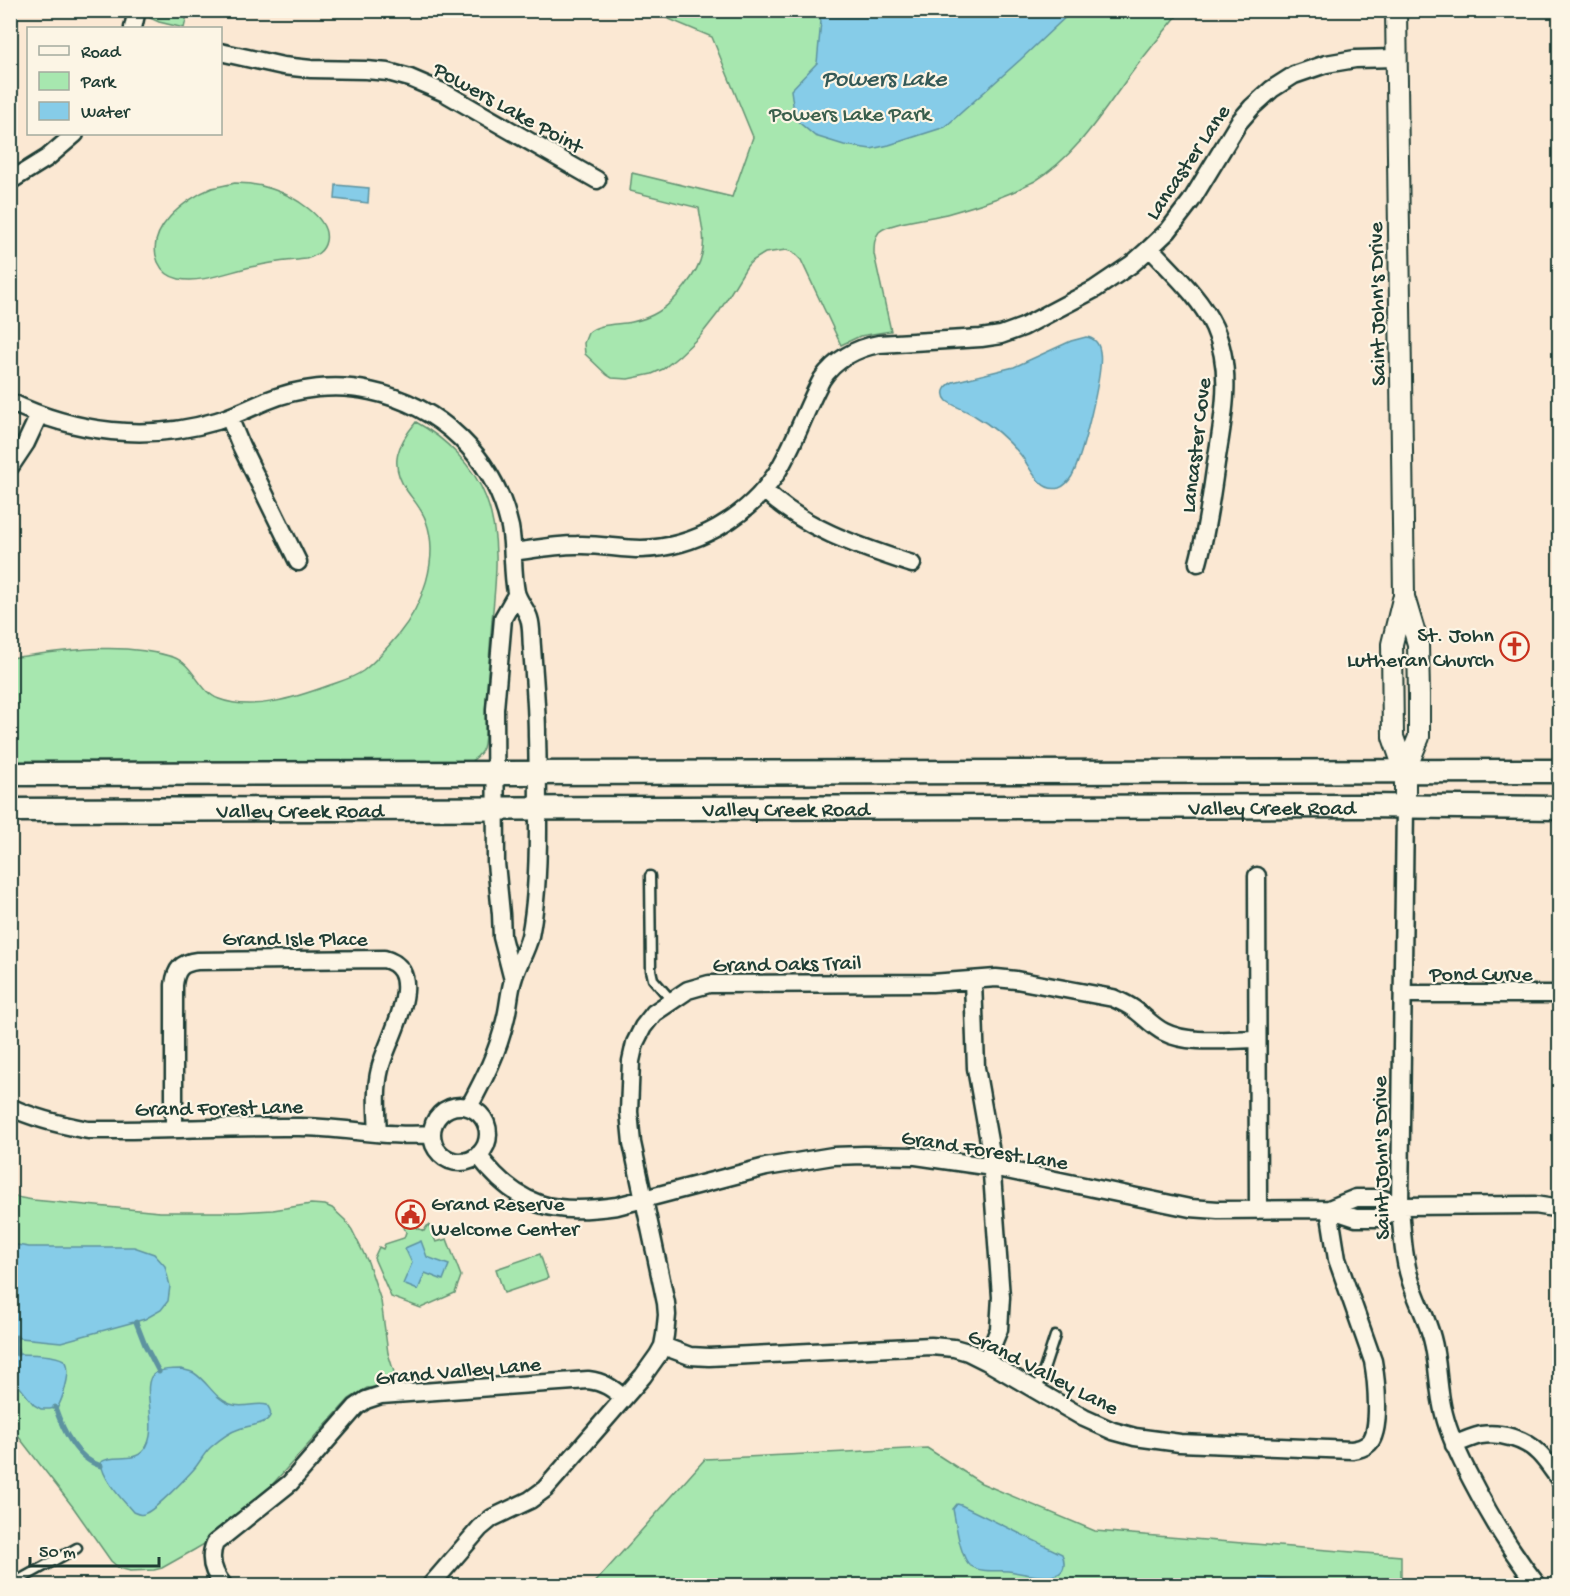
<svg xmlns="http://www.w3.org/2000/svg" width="1570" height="1596" viewBox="0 0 1570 1596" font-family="'Gochi Hand',sans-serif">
  <rect width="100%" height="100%" fill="#fbe8d3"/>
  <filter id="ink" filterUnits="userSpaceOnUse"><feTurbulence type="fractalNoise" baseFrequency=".0167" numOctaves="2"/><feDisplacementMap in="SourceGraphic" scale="12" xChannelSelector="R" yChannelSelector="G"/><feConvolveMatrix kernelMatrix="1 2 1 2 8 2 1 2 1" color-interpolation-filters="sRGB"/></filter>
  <g filter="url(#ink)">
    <path fill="#a7e7af" stroke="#639272" stroke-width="1.5" d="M148 11V10L188 11 184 28 159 22 150 18Z
      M650 11H1181C1164 32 1146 53 1130 75 1102 113 1076 156 1035 181 1029 184 1022 187 1015 191 995 200 971 207 950 213 934 218 889 222 879 232 874 238 874 246 874 254L891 331 860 336 841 345 801 260 793 252 786 250 765 253 752 261 747 266 719 312 701 335 679 356 663 369 652 374 628 379 612 378 607 375 585 354 584 343 588 333C598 323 618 325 632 322 641 320 650 317 658 312 675 302 698 274 702 254 706 238 701 223 699 208L630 191 632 173 732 197 753 137 712 37Z
      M235 183C248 183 260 185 272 189 291 195 331 217 326 241 324 252 315 256 306 259 289 261 272 262 256 266 233 270 201 284 179 279 169 277 162 271 158 262 144 230 186 198 212 188 220 186 227 185 235 183Z
      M416 422C445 438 474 466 486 498 501 537 496 580 492 620 490 648 488 675 486 702 484 716 487 736 483 748 480 756 474 760 467 763L11 764 10 658C63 651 121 641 173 657 194 664 198 691 219 699 253 712 297 697 330 685 341 681 353 678 363 671 376 661 387 648 398 635 422 606 440 559 426 521 422 509 414 501 407 491 388 464 398 444 416 422Z
      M10 1196 33 1200 160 1212H238L273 1210 311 1204 325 1205 332 1208 345 1220 352 1230 368 1262 381 1301 388 1353 398 1385 367 1388 349 1399 270 1487 216 1530 206 1543 194 1550 162 1568 154 1570 130 1571 119 1568 111 1561 73 1507 11 1427Z
      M406 1223 424 1231 427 1226 429 1225 436 1242 447 1239 461 1276 455 1293 421 1308 391 1297 374 1258 379 1247 383 1249 385 1244 404 1238 406 1232 403 1225Z
      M540 1254 548 1278 504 1293 496 1269Z
      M927 1448 981 1483 1095 1531 1401 1556V1586H592L705 1459Z"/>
    <path fill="#86cce8" stroke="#5d93a0" stroke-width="1.5" d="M817 11H1072L1020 60 945 127 889 145 871 149 844 145 815 136 795 119 791 90 817 63 821 21Z
      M336 185 369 188 368 203 335 199Z
      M1086 337C1094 338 1099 343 1100 352 1104 371 1082 457 1072 476 1069 481 1065 486 1059 488 1039 493 1030 466 1020 454 1008 440 991 425 975 416 966 410 955 407 947 401 940 393 945 386 953 382L1014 367 1071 341Z
      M421 1241 427 1257 449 1265 443 1280 425 1273 418 1290 403 1284 412 1263 405 1248Z
      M11 1244 29 1247H134L154 1254 165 1266 170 1286 168 1301 161 1310 145 1319 61 1342 11 1337Z
      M11 1354C22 1354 59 1353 66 1362 69 1367 68 1374 67 1380 65 1390 63 1397 58 1407L50 1409H41L34 1405 11 1376Z
      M181 1369C185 1370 190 1371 194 1373 208 1382 214 1398 230 1404 242 1409 255 1402 267 1405 281 1424 249 1425 239 1429 229 1432 219 1440 211 1447 204 1453 200 1462 194 1469 186 1478 156 1509 146 1513 142 1516 138 1514 133 1512 122 1499 102 1479 101 1462 114 1453 132 1464 144 1450 161 1430 139 1384 154 1374 161 1369 172 1369 181 1369Z
      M957 1504 961 1505 1062 1554C1075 1589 1024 1573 1008 1571 996 1570 981 1573 971 1566 960 1559 956 1523 953 1509Z
      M1256 1578 1314 1581 1343 1585H1234L1241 1580Z"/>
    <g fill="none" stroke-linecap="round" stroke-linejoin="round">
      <path stroke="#5d93a0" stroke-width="5" d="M136 1322 145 1345 159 1372
        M16 1337 15 1344 17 1354
        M55 1407C63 1430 76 1459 101 1466"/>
      <defs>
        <path id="service" d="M650 876 651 970 653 979 671 1000
          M1037 1391 1055 1336
          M10 1585 77 1548"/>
        <path id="minor" d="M133 28 137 10
          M220 52 283 66 311 69 366 70 388 72 410 78 445 93 597 180
          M10 181 47 158 75 134
          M1150 248C1173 273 1200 297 1214 327 1234 371 1223 418 1216 463 1211 497 1207 530 1198 563
          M10 402C75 433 147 442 217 421 234 416 250 408 266 401 298 388 336 383 370 391 441 406 494 457 510 527 514 549 512 571 516 592 518 601 526 609 529 618 532 627 531 638 532 647 534 677 537 706 537 736 538 767 538 799 538 830 538 866 537 901 530 936 526 952 517 965 513 980 509 993 509 1007 505 1021 498 1052 484 1079 469 1107
          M229 417 241 446 298 562
          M10 467 26 443 39 415
          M764 490C804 529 861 547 912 564
          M514 552C535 549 556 545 577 545 599 544 620 549 641 549 694 548 747 518 776 474 795 444 805 410 822 379 835 360 856 348 879 344L981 338 1001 335 1023 327 1095 289 1132 264 1150 248 1168 231 1191 201 1239 122 1252 107 1272 89 1294 75 1326 64 1355 59 1396 58
          M1405 806 1400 1206C1402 1231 1403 1258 1411 1282 1417 1301 1427 1319 1432 1338 1439 1363 1437 1389 1444 1414 1450 1438 1461 1460 1472 1481 1491 1518 1512 1553 1538 1586
          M1257 876 1258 1210
          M513 980 502 937 501 914 496 863 495 709 503 618 516 595
          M973 980 976 1068 990 1147 1001 1297 999 1329 986 1361
          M1403 994H1560
          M432 1134a28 28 0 1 1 56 0a28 28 0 1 1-56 0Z
          M10 1107C35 1119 61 1125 88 1130 158 1131 229 1126 299 1127 344 1127 388 1138 432 1134
          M174 1129V985C176 969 181 963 197 961L384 959C431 971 386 1041 380 1069 375 1089 377 1112 378 1133
          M478 1155C518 1208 554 1215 617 1206L766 1167 833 1156 864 1155 916 1156 992 1167 1190 1208 1218 1210 1329 1209 1356 1218H1382L1400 1206
          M1329 1209 1356 1198H1381L1400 1206 1535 1205 1560 1209
          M663 1346 690 1356 709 1357 931 1346 954 1348 968 1352 986 1361 1084 1418 1113 1431 1135 1437 1180 1443 1352 1450C1359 1449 1364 1448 1369 1443 1382 1431 1376 1378 1373 1361L1337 1259 1329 1209
          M1454 1445C1463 1441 1472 1437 1481 1435 1501 1432 1525 1439 1539 1453 1547 1461 1553 1471 1560 1480
          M224 1586C213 1573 208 1559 215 1543L290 1483 356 1407 366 1400 381 1395 588 1380C604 1382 612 1388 624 1398
          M430 1586 480 1528 492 1518 530 1500 545 1489 643 1376 658 1355 663 1346 665 1335 667 1315 666 1303 632 1143 629 1112 631 1061 635 1043 643 1027 654 1013 688 990 709 984 932 983 996 978 1016 980 1113 998C1120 1001 1127 1004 1134 1009 1144 1016 1152 1026 1164 1032 1189 1045 1229 1039 1257 1039"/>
        <path id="tertiary" d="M1396 10 1404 597 1418 644 1419 695V737L1405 771
          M1403 599 1392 644 1393 737 1405 771V806"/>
        <g id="secondary">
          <path d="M10 774 1560 771"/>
          <path id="s1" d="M10 810 1362 806 1560 808"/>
        </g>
      </defs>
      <use href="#service" stroke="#1f3d34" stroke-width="13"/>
      <use href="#minor" stroke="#1f3d34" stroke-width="21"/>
      <use href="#tertiary" stroke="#1f3d34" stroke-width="24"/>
      <use href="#secondary" stroke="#1f3d34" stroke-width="27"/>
      <use href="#service" stroke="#fcf5e5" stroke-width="8"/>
      <use href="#minor" stroke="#fcf5e5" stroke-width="16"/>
      <use href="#tertiary" stroke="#fcf5e5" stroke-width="20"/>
      <use href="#secondary" stroke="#fcf5e5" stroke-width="22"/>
    </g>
  </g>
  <defs>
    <symbol id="church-ring" viewBox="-11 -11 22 22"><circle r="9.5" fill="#fcf5e5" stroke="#c8321e" stroke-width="1.5"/><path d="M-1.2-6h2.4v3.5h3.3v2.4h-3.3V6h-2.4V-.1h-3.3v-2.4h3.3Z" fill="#c8321e"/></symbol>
    <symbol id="civic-ring" viewBox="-11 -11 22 22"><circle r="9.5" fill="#fcf5e5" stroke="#c8321e" stroke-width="1.5"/><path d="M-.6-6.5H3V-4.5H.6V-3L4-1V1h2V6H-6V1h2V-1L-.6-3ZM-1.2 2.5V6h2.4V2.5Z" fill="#c8321e"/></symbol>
  </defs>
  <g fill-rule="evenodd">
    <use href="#church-ring" x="1498" y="630" width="33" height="33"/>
    <use href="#civic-ring" x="394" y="1198" width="33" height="33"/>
  </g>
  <g text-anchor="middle" stroke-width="4.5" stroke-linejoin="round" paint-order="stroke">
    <g font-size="22" fill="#1f3d34" stroke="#fcf5e5">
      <text transform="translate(509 106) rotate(29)" y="8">Powers Lake Point</text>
      <text transform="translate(1186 161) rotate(-56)" y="8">Lancaster Lane</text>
      <text transform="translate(1375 304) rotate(-91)" y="8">Saint John's Drive</text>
      <text transform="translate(1194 445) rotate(-83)" y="8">Lancaster Cove</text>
      <text dy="8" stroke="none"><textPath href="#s1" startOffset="1262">Valley Creek Road</textPath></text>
      <text dy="8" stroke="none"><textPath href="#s1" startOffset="776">Valley Creek Road</textPath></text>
      <text dy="8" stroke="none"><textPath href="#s1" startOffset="290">Valley Creek Road</textPath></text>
      <text x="295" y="945">Grand Isle Place</text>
      <text transform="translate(787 962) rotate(-1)" y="8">Grand Oaks Trail</text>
      <text x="1481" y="980">Pond Curve</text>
      <text transform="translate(219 1106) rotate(-1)" y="8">Grand Forest Lane</text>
      <text transform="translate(985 1148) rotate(9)" y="8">Grand Forest Lane</text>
      <text transform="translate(1379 1158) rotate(-91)" y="8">Saint John's Drive</text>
      <text transform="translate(458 1369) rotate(-5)" y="8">Grand Valley Lane</text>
      <text transform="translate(1044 1370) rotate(27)" y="8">Grand Valley Lane</text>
    </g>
    <g font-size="22" fill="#3a5f4d" stroke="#fcf5e5">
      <text x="850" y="120">Powers Lake Park</text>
    </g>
    <g font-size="22" fill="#1f3d34" stroke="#fcf5e5" text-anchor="end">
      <text x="1494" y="641">St. John<tspan x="1494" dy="25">Lutheran Church</tspan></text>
      <text x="431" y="1210" text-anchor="start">Grand Reserve<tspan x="431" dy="25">Welcome Center</tspan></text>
    </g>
    <g font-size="24" font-style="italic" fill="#345a58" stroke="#fcf5e5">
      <text x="884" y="85">Powers Lake</text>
    </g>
  </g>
  <rect width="1570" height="1596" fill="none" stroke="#fcf5e5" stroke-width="36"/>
  <rect x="18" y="18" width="1534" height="1560" fill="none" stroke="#1f3d34" stroke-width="2" filter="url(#ink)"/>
  <rect x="27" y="27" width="195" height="108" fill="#fcf5e5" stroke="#a4ab9e" stroke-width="1.5"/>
  <rect x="39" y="46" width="30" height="9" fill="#fcf5e5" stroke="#a4ab9e" stroke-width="1.5"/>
  <text x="81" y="57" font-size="18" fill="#1f3d34">Road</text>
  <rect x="39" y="72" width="30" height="18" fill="#a7e7af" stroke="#a4ab9e" stroke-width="1.5"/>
  <text x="81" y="87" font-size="18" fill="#1f3d34">Park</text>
  <rect x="39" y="102" width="30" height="18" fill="#86cce8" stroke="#a4ab9e" stroke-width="1.5"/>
  <text x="81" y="117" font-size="18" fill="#1f3d34">Water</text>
  <path d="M30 1557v9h129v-9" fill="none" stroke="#1f3d34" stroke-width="3"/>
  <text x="39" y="1557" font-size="18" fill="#1f3d34" stroke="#fcf5e5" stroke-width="4.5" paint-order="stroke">50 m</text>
</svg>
